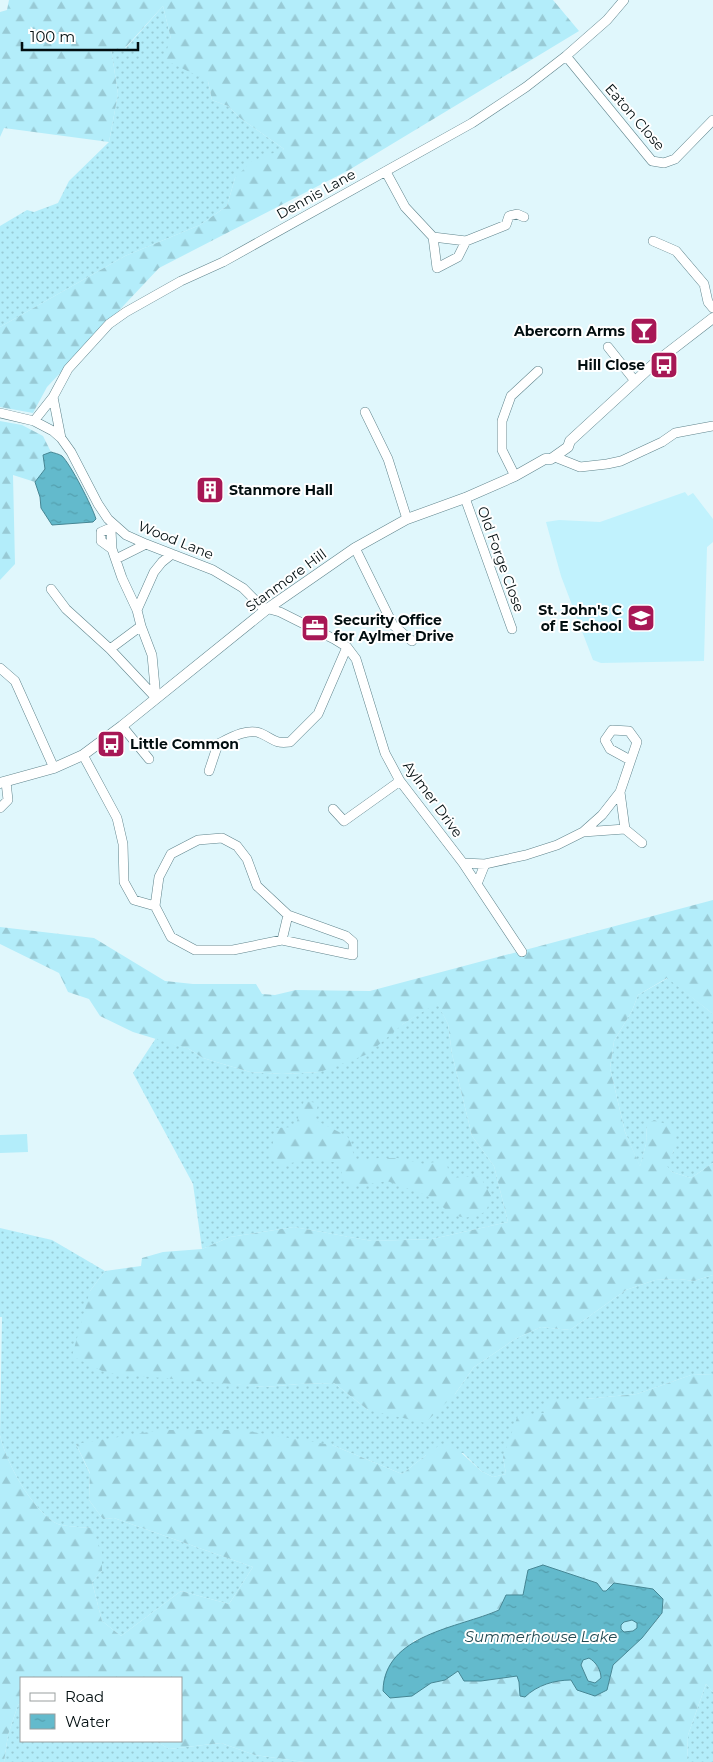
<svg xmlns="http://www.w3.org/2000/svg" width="713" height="1762" viewBox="0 0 713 1762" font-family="Montserrat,sans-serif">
  <defs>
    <pattern id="grass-dots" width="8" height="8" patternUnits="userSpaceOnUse" patternTransform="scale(1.25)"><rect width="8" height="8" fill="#b3edfa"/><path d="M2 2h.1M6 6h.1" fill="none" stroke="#98cad5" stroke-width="1.8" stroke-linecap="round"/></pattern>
    <pattern id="forest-firs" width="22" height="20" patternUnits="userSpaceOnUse" patternTransform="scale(1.25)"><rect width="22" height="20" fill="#b3edfa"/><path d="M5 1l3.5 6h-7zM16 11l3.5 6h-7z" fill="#98cad5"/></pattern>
    <pattern id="water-ripples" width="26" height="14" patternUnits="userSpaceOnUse" patternTransform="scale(1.25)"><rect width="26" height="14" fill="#63bacc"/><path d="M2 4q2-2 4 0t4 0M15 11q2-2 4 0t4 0" fill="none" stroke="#549fae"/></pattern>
  </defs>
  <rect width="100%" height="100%" fill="#e0f7fc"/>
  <path fill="#c1f2fd" d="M685 492 688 496 693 493 713 519V542L707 547 704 661 601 663 593 660 561 576 546 522 559 520 600 522Z"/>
  <path fill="url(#grass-dots)" d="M163 6 171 39 208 81 212 100 228 106 240 118 284 149 235 178 227 206 200 225 125 256 0 327V226L27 210 34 212 58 203 69 181 109 142 118 94 111 48H126Z
    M668 978 713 1014V1163L691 1178 672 1172 666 1166 674 1150 647 1125 646 1144 640 1167 625 1132 610 1068 614 1041 632 1011 638 995Z
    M437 1002 448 1024 452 1054 472 1136 494 1166 508 1222 432 1239 372 1241 294 1227 230 1237 202 1249 193 1184 133 1073 156 1038 189 1049 203 1058 250 1072 282 1074 320 1072 403 1024Z
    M0 1228 52 1240 105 1271 90 1291 174 1378 265 1387 299 1384 334 1383 368 1410 455 1394 474 1367 515 1339 541 1327 570 1330 626 1290 655 1280 679 1279 694 1281 713 1275V1374L691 1375 637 1394 585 1399H554L544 1413 507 1448 503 1457 506 1474 493 1477 481 1471 463 1453 426 1455 402 1474 332 1445 76 1444 90 1474 89 1500 103 1519 114 1518 253 1567 229 1604 181 1591 121 1636 102 1621 92 1582 102 1571 92 1528C83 1527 60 1527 54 1522 30 1506 6 1463 0 1435L2 1317H0Z
    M706 1684 713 1692V1762H687L688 1735Z
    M21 1703V1741H156L169 1749 221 1743 255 1755 304 1762H4L8 1735 18 1705Z"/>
  <path fill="url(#forest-firs)" fill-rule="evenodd" d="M9 0H553L579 31 349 170 159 268 47 387 33 413 0 407V327L125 256 200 225 227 206 235 178 252 161 284 149 240 118 228 106 212 100 208 81 163 59 171 39 163 6 125 48H111L118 94 109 142 4 128 0 137V12L7 10Z
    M0 421 22 425 43 436 51 452 43 455 45 469 35 482 13 475 15 564 0 580Z
    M713 900V1014L667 978 638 995 632 1011 614 1041 610 1068 625 1132 640 1166 646 1144 647 1125 654 1120 675 1127 674 1150 667 1166 672 1172 691 1178 713 1163V1275L694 1281 679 1279 655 1280 626 1290 570 1330 541 1327 515 1339 474 1367 455 1394 425 1423 368 1410 334 1383 299 1384 265 1387 106 1373 72 1356 90 1291 105 1271 141 1266 142 1258 163 1252 202 1249 230 1237 294 1227 372 1241 432 1239 508 1222 494 1166 472 1136 452 1054 448 1024 437 1003 403 1024 368 1054 320 1072 282 1074 250 1072 203 1058 189 1049 133 1032 100 1016 89 999 68 992 59 973 0 944V927L94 938 165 981 193 984H256L262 994 275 995 296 990 370 991Z
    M304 1101 318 1103 315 1120 347 1136 351 1143 355 1161 380 1158H397L424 1164 446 1160 450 1178 480 1176 491 1196 486 1212 465 1218 451 1214 431 1197 387 1181 351 1187 343 1179 340 1163 314 1159 279 1165 270 1157 276 1128 295 1127Z
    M713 1374V1692L706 1684 688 1735 687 1762H304L255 1755 221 1743 169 1749 156 1741H181V1678H21V1703L18 1705 8 1735 4 1762H0V1435C6 1463 30 1506 54 1522 60 1527 83 1527 92 1528L102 1553V1571L92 1582 102 1621 121 1636 181 1591 229 1604 253 1567 114 1518 103 1519 89 1500 90 1473 76 1444 161 1430H240L332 1445 402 1474 426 1455 441 1444 455 1447 481 1471 493 1477 506 1474 503 1457 518 1415 544 1413 548 1401 554 1399H585L637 1394 691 1375ZM574 1576 597 1583 602 1591 662 1614 642 1638 613 1665 608 1685 595 1696C588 1691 580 1683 572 1681 559 1676 534 1688 525 1697L520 1696 519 1682 517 1676 481 1681H464L458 1671 445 1680 431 1683 413 1641 499 1610 507 1595H523Z
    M632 1620 637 1623V1628L633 1631 624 1632 621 1629V1625L624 1622Z
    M589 1658C596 1663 601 1670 601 1678L595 1683 588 1682 581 1665 583 1659Z"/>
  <path fill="#b3edfa" d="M27 1134 28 1152 0 1153V1135Z"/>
  <path fill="url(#water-ripples)" stroke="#468694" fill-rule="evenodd" d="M51 452C54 453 59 454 62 456 71 465 92 506 96 519L93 522 52 525 41 508 40 497 35 482 45 469 43 455Z
    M543 1565 597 1583 603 1591H606L614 1583 653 1589 663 1599 662 1613 642 1638 613 1665 607 1690 595 1696 577 1690 571 1680C555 1680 537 1685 525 1697L520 1696 519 1682 517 1676 481 1681H464L458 1671 445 1680 431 1683 412 1696 390 1698 383 1691C384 1634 459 1628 499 1610L506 1595H523L528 1570ZM632 1620 637 1623V1628L633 1631 624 1632 621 1629V1625L624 1622ZM589 1658C596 1662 601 1670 601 1678L595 1683 588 1681 581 1665 583 1660Z"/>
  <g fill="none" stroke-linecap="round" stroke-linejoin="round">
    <defs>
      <path id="minor" d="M566 56 652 161 664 163 675 159 713 120
        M386 172 405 207 433 237 466 241 458 257 437 268 433 237
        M466 241 506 225 509 216 517 214 524 217
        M653 241 676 251 704 284 708 302 713 308
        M608 347 635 381
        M53 397 61 438
        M365 412 388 459 407 519
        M0 413 34 421 53 431 61 438 71 452 98 504 108 519 126 535 146 544 213 570 243 588 262 607 280 612 334 639 347 647 356 659 385 753 400 781 463 863 522 952
        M34 421 53 397 68 369 109 324 126 312 181 281 223 262 472 123 526 87 566 56 607 20 624 0
        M555 457 580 467 607 464 621 461 662 442 675 433 713 426
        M515 476 502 450V421L511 396 538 371
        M465 498 512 629
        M355 548 393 625 412 641
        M112 549 111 530 108 529 101 532V541L112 549 122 578 137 610 141 626 152 655 156 698
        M116 559 146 544
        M51 589 66 609 110 649 156 698
        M137 610 154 572 162 562 172 554
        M110 649 141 626
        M0 668 15 681 54 768
        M122 726 149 759
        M83 755 117 818 123 844 124 882 134 900 155 906 171 937 195 950H233L282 940 353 955V942L346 936 288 915 257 886 247 859 237 846 222 838 198 840 171 854 159 877 155 906
        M209 771 218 744C230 738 247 728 260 733 274 739 274 744 290 742L318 714 347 647
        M620 792 625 829
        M0 808 8 800 6 782
        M333 809 344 821 400 781
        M583 832 625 829 642 843
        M463 863 485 864 526 855 557 845 583 832 602 815 620 792 637 742 629 731 612 730 605 740 610 749 630 760
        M477 884 485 864
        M282 940 288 915"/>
      <path id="major" d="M0 783 54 768 83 755 122 726 267 609 355 548 407 519 465 498 515 476 545 459H551L568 447 570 441 656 362 713 318"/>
    </defs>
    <use href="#minor" stroke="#5f848c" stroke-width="10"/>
    <use href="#major" stroke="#5f848c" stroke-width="11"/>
    <use href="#minor" stroke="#fff" stroke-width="9"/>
    <use href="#major" stroke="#fff" stroke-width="10"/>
  </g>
  <defs>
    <symbol id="bar-square" viewBox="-11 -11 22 22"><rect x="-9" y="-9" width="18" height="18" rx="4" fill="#a71755" stroke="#fff"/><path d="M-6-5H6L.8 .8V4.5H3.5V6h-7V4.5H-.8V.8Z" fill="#fff"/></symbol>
    <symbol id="bus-square" viewBox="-11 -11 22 22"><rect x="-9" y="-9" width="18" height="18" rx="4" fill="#a71755" stroke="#fff"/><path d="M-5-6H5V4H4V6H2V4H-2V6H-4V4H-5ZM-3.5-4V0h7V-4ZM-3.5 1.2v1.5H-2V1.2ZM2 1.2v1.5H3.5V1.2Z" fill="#fff"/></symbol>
    <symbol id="building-square" viewBox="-11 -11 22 22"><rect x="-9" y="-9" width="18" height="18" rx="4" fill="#a71755" stroke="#fff"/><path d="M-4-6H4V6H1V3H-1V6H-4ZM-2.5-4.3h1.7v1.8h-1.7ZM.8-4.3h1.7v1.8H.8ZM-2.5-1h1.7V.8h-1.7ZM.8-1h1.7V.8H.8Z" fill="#fff"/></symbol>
    <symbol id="school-square" viewBox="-11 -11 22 22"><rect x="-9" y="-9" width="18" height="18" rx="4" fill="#a71755" stroke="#fff"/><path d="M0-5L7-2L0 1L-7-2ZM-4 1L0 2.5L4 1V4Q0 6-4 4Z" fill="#fff"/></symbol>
    <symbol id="office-square" viewBox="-11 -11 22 22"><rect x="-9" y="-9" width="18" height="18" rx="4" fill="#a71755" stroke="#fff"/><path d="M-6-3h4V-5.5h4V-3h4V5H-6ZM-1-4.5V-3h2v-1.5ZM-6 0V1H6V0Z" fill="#fff"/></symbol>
  </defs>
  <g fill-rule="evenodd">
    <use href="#bar-square" x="628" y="315" width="32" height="32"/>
    <use href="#bus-square" x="648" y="349" width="32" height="32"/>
    <use href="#building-square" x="194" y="474" width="32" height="32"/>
    <use href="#school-square" x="625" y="602" width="32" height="32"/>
    <use href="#office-square" x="299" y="612" width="32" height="32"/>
    <use href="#bus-square" x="95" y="728" width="32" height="32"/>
  </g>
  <g text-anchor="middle" stroke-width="4" stroke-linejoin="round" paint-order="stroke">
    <g font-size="14" fill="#020e10" stroke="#fff">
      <text transform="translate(635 117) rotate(49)" y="5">Eaton Close</text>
      <text transform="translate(316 194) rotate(-29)" y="5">Dennis Lane</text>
      <text transform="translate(176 540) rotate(22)" y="5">Wood Lane</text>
      <text transform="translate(501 559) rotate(70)" y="5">Old Forge Close</text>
      <text transform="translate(286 580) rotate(-36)" y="5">Stanmore Hill</text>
      <text transform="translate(433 799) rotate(54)" y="5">Aylmer Drive</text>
    </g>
    <g font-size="14" font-weight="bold" fill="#020e10" stroke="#fff" text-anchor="end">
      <text x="625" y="336">Abercorn Arms</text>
      <text x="645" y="370">Hill Close</text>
      <text x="229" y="495" text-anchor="start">Stanmore Hall</text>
      <text x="622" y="615">St. John's C<tspan x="622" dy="16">of E School</tspan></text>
      <text x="334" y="625" text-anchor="start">Security Office<tspan x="334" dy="16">for Aylmer Drive</tspan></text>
      <text x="130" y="749" text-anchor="start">Little Common</text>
    </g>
    <g font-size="15" font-style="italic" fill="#244c54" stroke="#fff">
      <text x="541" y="1642">Summerhouse Lake</text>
    </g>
  </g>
  <rect x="20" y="1677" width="162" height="65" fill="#ffffff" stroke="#9a9f9f"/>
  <rect x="30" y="1693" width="25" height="8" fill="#ffffff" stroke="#9a9f9f"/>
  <text x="65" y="1702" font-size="15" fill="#020e10">Road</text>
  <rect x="30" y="1714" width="25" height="15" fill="url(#water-ripples)" stroke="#9a9f9f"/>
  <text x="65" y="1727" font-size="15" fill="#020e10">Water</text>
  <path d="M22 42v8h116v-8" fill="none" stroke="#020e10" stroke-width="2.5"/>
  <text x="30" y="42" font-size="15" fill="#020e10" stroke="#ffffff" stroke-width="4" paint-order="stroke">100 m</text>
</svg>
